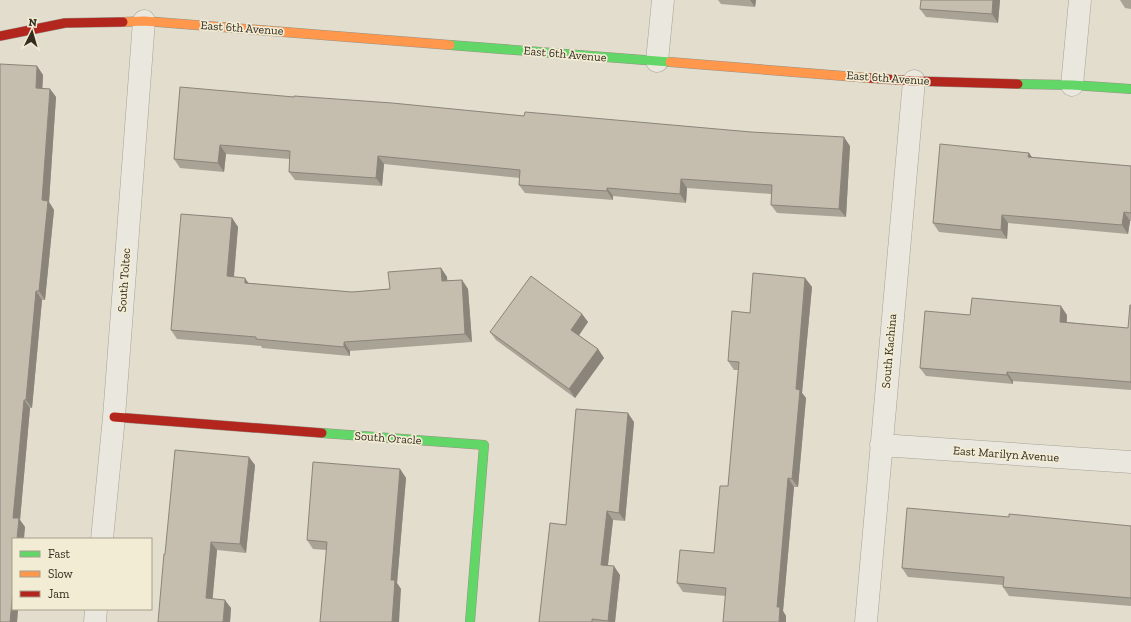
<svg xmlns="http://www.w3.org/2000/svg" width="1131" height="622" viewBox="0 0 1131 622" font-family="'Zilla Slab',serif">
  <rect width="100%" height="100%" fill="#e2ddcd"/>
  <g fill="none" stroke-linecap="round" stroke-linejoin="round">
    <defs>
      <path id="street" d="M657 61 663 0
        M1072 85 1080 0
        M881 445 1131 462
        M102 539 114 417 144 21
        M95 622 96 609
        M866 622 914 81"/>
      <path id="fast" d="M450 45 670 62
        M1018 84 1072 85 1131 89
        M322 433 484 445 470 622"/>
      <path id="slow" d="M123 22 144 21 450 45
        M670 62 869 78"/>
      <path id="jam" d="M0 36 65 23 123 22
        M869 78 914 81 1018 84
        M114 417 322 433"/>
    </defs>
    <use href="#street" stroke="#a7a296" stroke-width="23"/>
    <use href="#fast" stroke="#979286" stroke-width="10"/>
    <use href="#slow" stroke="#979286" stroke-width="10"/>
    <use href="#jam" stroke="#979286" stroke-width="10"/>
    <use href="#street" stroke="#eae7de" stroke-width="22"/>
    <use href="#fast" stroke="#63d668" stroke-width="9"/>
    <use href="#slow" stroke="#ff974d" stroke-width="9"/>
    <use href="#jam" stroke="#b3261e" stroke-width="9"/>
  </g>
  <path fill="#a9a396" d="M718 0H756L755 7 721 4Z
    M1000 0 998 23 926 17 920 9Z
    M1120 0H1131V9L1125 8Z
    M37 66 43 75 42 88 50 89 56 97 49 202 54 210 45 300H42L32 408H30L20 520 25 527 13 609H18L17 622H0Z
    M294 97 524 116 850 146 846 217 777 213 771 205V194L687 188 686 203 613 196V200L525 193 519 185 520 178 384 164 382 186 295 180 289 172 290 159 226 154 224 172 180 168 174 159Z
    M1029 153 1032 157 1131 166V221H1130L1128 234 1008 223 1007 239 939 232 933 223Z
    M232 218 238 227 234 277 249 283 352 292 390 289 441 268 447 277V281L462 280 468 289 472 342 350 351V356L262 348 261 346 177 339 171 330Z
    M805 278 812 287 802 393 806 398 798 487H794L783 611 786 616 726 596 683 592 677 583 714 553 728 486 739 370H734L728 361 750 313Z
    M1131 305V390L1013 381V384L926 376 920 368 970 315H1067V322L1128 328Z
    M582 314 588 322 579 335 598 349 604 358 575 398 496 340 490 332Z
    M634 422 625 521 613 520 608 565 620 575 615 622H539L566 525Z
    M255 465 246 553 217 550 212 598 231 608 230 622 165 554Z
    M400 469 406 478 397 583 401 589 326 550 313 549 307 540Z
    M1009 517 1131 526V606L1009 596 1003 587V585L908 577 902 568Z"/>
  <path fill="#8a847a" d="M750 0H756L755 7Z
    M993 0H1000L998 23 992 14Z
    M37 66 43 75 42 97 36 88Z
    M50 89 56 97 49 202 54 210 45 300 39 291 42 200Z
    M844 137 850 146 846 217 839 209Z
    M220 145 226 154 224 172 218 163Z
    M1029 153 1035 162 1028 157Z
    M378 156 384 164 382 186 376 178Z
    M681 179 687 188 686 203 680 194Z
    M607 188 613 196V200L607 191Z
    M1124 212 1130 221 1128 234 1122 225Z
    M1002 215 1008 223 1007 239 1001 230Z
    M232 218 238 227 233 285 227 276Z
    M441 268 447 277 448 290 442 281Z
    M245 278 251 287 245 283Z
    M805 278 812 287 802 393 806 398 798 487 792 479 796 389Z
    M462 280 468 289 472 342 465 334Z
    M36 291 42 300 32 408 26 400Z
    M1061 306 1067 315 1066 330 1060 322Z
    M582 314 588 322 577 338 571 330Z
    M344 342 350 351V356L344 347Z
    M598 349 604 358 575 398 569 389Z
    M1007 372 1013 381V384L1007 375Z
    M24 400 30 408 20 520 25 527 24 539H17L13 518Z
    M628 413 634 422 625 521 619 513Z
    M249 457 255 465 246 553 240 544Z
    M400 469 406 478 397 583 401 589 399 622H392L391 580Z
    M788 478 794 487 783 611 786 616V622H779L777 607Z
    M607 511 613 520 607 573 601 565Z
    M211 542 217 550 212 606 206 598Z
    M614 566 620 575 615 622H609L608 621Z
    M13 590V609H18L17 622H10Z
    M225 600 231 608 230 622H223Z"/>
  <path fill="#c5bdae" stroke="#8a847a" d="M921 0H993L992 14 920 9Z
    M0 64 37 66 36 88 50 89 42 200 48 201 39 291H36L26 400H24L13 518H19L17 539H13V590L10 622H0Z
    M180 87 294 97V96L392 103 524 116 525 112 751 132 844 137 839 209 771 205 772 185 681 179 680 194 607 188V191L519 185 520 170 378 156 376 178 289 172 290 151 220 145 218 163 174 159Z
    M940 144 1029 153 1028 157 1131 166V213L1124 212 1122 225 1002 215 1001 230 933 223Z
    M181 214 232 218 227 276 245 278V283L352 292 390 289 388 272 441 268 442 281 462 280 465 334 344 342V347L256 339V337L171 330Z
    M753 273 805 278 796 389 800 390 792 479 788 478 777 607H780L779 622H723L726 588 677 583 680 550 714 553 720 486H728L739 362 728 361 732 311 750 313Z
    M531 276 582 314 571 330 598 349 569 389 490 332Z
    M972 298 1061 306 1060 322 1128 328 1130 305H1131V382L1007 372V375L920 368 925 311 970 315Z
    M576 409 628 413 619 513 607 511 601 565 614 566 608 621 592 619V622H539L550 523 566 525Z
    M175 450 249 457 240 544 211 542 206 598 225 600 223 622H158L164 554H165Z
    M313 462 400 469 391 580H395L392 622H320L327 542 307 540Z
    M907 508 1009 517V514L1131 526V598L1003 587 1004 577 902 568Z"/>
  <g text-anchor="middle" stroke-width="3.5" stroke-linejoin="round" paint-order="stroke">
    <g font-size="12" fill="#352c1f" stroke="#f2ecd4">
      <text transform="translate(242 28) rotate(4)" y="4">East 6th Avenue</text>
      <text transform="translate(565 54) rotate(5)" y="4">East 6th Avenue</text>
      <text transform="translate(888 78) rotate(4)" y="4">East 6th Avenue</text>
      <text transform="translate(124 280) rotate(-86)" y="4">South Toltec</text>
      <text transform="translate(889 351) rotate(-85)" y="4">South Kachina</text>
      <text transform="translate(388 438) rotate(4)" y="4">South Oracle</text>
      <text transform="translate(1006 454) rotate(4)" y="4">East Marilyn Avenue</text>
    </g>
  </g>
  <rect x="12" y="538" width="140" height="72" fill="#f2ecd4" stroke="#a69f8c"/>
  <rect x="20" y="551" width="20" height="6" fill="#63d668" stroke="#a69f8c"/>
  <text x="48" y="558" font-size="12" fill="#352c1f">Fast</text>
  <rect x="20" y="571" width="20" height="6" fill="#ff974d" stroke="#a69f8c"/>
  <text x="48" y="578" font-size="12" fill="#352c1f">Slow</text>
  <rect x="20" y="591" width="20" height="6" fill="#b3261e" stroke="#a69f8c"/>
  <text x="48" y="598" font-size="12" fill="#352c1f">Jam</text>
  <g transform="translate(32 32) rotate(5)" stroke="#f2ecd4" stroke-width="3" paint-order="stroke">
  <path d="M0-3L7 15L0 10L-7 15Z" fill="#352c1f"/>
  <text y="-6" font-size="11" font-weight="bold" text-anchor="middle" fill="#352c1f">N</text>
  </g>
</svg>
